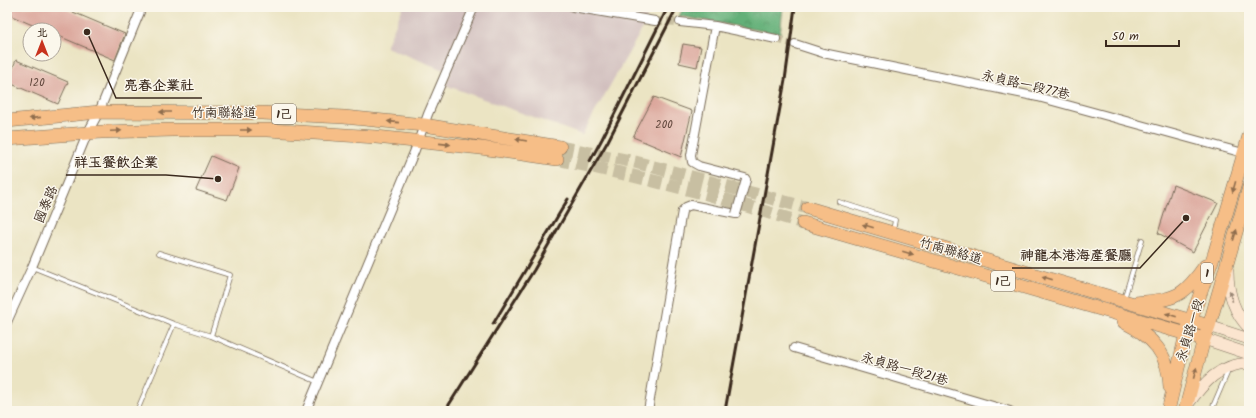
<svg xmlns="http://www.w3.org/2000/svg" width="1256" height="418" viewBox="0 0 1256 418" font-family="Kalam,'LXGW WenKai TC',sans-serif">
  <defs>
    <pattern id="forest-crowns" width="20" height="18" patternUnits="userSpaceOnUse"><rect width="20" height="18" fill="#64b078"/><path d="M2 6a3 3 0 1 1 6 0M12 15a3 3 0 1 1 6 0" fill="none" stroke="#548f62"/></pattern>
  </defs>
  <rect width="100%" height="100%" fill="#fbf7ec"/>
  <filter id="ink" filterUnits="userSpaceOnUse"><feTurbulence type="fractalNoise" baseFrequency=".025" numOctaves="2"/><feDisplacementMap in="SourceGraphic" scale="8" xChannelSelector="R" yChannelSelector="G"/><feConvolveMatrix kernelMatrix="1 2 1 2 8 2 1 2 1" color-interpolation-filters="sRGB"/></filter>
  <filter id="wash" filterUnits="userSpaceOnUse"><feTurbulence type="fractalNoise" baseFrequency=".012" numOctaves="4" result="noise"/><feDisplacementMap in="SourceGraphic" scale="16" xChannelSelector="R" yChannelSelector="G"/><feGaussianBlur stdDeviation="0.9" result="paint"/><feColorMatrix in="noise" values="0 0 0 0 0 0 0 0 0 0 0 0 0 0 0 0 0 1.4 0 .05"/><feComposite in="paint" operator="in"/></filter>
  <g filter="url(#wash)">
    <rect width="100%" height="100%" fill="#ebe4c3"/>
    <path fill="#d1bfbe" d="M403 7H640L638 12 647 14 645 24 582 135 445 85 451 73 386 47Z"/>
    <path fill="url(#forest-crowns)" stroke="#506d4b" d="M684 7H783L780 34 679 16Z"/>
    <g id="blocks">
      <path fill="#dca79c" d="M7 7H61L125 34 115 60 54 34V30H44L7 14Z
        M683 44 701 47 697 67 679 63Z
        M16 60 68 82 58 104 7 82Z
        M654 97 692 111 681 157 633 137Z
        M211 156 239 168 227 200 196 190Z
        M1173 185 1218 203 1193 252 1158 233Z"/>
    </g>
  </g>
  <g filter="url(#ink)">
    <use href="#blocks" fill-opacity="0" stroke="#796b58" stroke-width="1"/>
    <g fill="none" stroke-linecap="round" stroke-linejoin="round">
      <path stroke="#c8bfa2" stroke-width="8" stroke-dasharray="8 4" stroke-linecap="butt" d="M655 21 680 22
        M776 39 795 44"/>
      <path stroke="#c8bfa2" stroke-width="13" stroke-dasharray="13 6" stroke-linecap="butt" d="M560 147 635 162 808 208
        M557 159 629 175 707 194 803 223"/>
      <defs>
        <path id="service" d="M839 202 895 220 893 231
          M159 253 230 275 211 336
          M32 267 174 324 211 336 318 382
          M1124 299 1142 240
          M137 411 174 324
          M1211 411 1229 369"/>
        <path id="minor" d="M573 7 655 21
          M680 22 715 26 776 39
          M715 26 691 155 692 162 699 166 745 178 746 180
          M795 44 823 53 1038 97 1247 154
          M7 322 32 267 88 132 99 112 142 7
          M794 348 1010 411
          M306 411 415 150 428 114 474 7
          M648 411 682 211 686 207 691 205 736 214"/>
        <path id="secondary" d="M1228 271C1228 292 1233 312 1249 328
          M1209 326 1249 339
          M1204 339 1249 354
          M1188 404C1204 383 1219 364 1249 363"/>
        <path id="primary" d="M7 121 99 112 262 113 344 117 424 125 560 147
          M7 139 101 132 173 130H268L376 137 481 148 557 159
          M808 208 1209 326
          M803 223 1204 339
          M1136 303C1151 301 1169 301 1182 292 1192 285 1198 276 1205 266
          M1124 322C1152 336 1169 354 1170 387
          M1168 411 1186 334 1214 255 1249 136
          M1185 411 1204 339 1209 326 1249 187"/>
      </defs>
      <use href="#service" stroke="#796b58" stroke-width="5.5"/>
      <use href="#minor" stroke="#796b58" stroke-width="10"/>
      <use href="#secondary" stroke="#796b58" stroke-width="12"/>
      <use href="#primary" stroke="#796b58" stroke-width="14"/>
      <use href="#service" stroke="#fff" stroke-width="4"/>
      <use href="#minor" stroke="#fff" stroke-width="8"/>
      <use href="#secondary" stroke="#fbe5cf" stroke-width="11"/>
      <use href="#primary" stroke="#f6be87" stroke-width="13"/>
      <path stroke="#3b2a1e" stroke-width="3" d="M590 161 602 139 668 7
        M493 324 568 199
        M445 411 534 270 608 141 677 7
        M725 411 785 80 795 7"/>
      <defs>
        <path id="minor-bridge" d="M736 214 746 180"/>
      </defs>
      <use href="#minor-bridge" stroke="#796b58" stroke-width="10" stroke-linecap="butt"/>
      <use href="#minor-bridge" stroke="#fff" stroke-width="8"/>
    </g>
    <defs><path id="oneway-solid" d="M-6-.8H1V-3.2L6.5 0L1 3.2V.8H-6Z"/></defs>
    <g fill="#8f6d4d">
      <use href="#oneway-solid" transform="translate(165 112) rotate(-180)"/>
      <use href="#oneway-solid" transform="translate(35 118) rotate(174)"/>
      <use href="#oneway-solid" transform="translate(393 122) rotate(-174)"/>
      <use href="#oneway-solid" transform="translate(246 130)"/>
      <use href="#oneway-solid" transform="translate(116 131) rotate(-2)"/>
      <use href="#oneway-solid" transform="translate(521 140) rotate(-170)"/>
      <use href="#oneway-solid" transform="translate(445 144) rotate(6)"/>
      <use href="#oneway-solid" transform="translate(1234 187) rotate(106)"/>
      <use href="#oneway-solid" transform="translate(868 226) rotate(-164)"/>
      <use href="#oneway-solid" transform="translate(1235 235) rotate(-73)"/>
      <use href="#oneway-solid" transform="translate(908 253) rotate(16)"/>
      <use href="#oneway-solid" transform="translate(1047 278) rotate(-164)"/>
      <use href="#oneway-solid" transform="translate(1171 315) rotate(-164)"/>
      <use href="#oneway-solid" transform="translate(1195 373) rotate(-75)"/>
    </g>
    <use fill="#9b8876" href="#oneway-solid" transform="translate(1231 296) rotate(-105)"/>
  </g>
  <g text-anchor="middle" stroke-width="3" stroke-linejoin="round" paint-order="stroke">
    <g font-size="11" fill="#63493e">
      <text x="37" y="86">120</text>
      <text x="664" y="128">200</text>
    </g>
    <g fill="#fbf7ec" stroke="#75685c" stroke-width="1">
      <rect x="272" y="104" width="24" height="20" rx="3"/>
      <rect x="1201" y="263" width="12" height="20" rx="3"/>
      <rect x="991" y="271" width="24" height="20" rx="3"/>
    </g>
    <g font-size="12" font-weight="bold" fill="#3b2a1e">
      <text x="284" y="118">1己</text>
      <text x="1207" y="277">1</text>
      <text x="1003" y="285">1己</text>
    </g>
    <g font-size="13" fill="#3b2a1e" stroke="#fbf7ec">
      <text transform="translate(1026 84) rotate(13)" y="5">永貞路一段77巷</text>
      <text x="224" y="117">竹南聯絡道</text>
      <text transform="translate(45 204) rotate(-67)" y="5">國泰路</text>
      <text transform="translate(951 250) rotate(16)" y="5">竹南聯絡道</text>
      <text transform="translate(1189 330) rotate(-73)" y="5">永貞路一段</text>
      <text transform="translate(905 368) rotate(16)" y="5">永貞路一段21巷</text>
    </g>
  </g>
  <path fill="none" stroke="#3b2a1e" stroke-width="1.5" d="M87 32L116 98H202M218 179L166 175H66M1186 218L1140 268H1012"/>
  <g fill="#3b2a1e" stroke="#fbf7ec" stroke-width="1.5">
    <circle cx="87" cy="32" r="4"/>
    <circle cx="218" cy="179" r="4"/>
    <circle cx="1186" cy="218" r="4"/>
  </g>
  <g font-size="14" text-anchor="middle" font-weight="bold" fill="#3b2a1e" stroke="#fbf7ec" stroke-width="3" stroke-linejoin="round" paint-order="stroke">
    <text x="159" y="90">亮春企業社</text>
    <text x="116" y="167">祥玉餐飲企業</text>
    <text x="1076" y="260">神龍本港海產餐廳</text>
  </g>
  <rect width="1256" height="418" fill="none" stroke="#fbf7ec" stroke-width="24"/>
  <g transform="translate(42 42)"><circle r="19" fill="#fbf7ec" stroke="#aea59a"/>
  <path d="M0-3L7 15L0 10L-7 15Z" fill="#c8321e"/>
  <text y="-6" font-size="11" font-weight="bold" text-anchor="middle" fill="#3b2a1e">北</text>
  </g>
  <path d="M1106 40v6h73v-6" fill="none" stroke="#3b2a1e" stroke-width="2"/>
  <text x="1112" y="40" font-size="12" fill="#3b2a1e" stroke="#fbf7ec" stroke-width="3" paint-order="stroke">50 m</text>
</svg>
